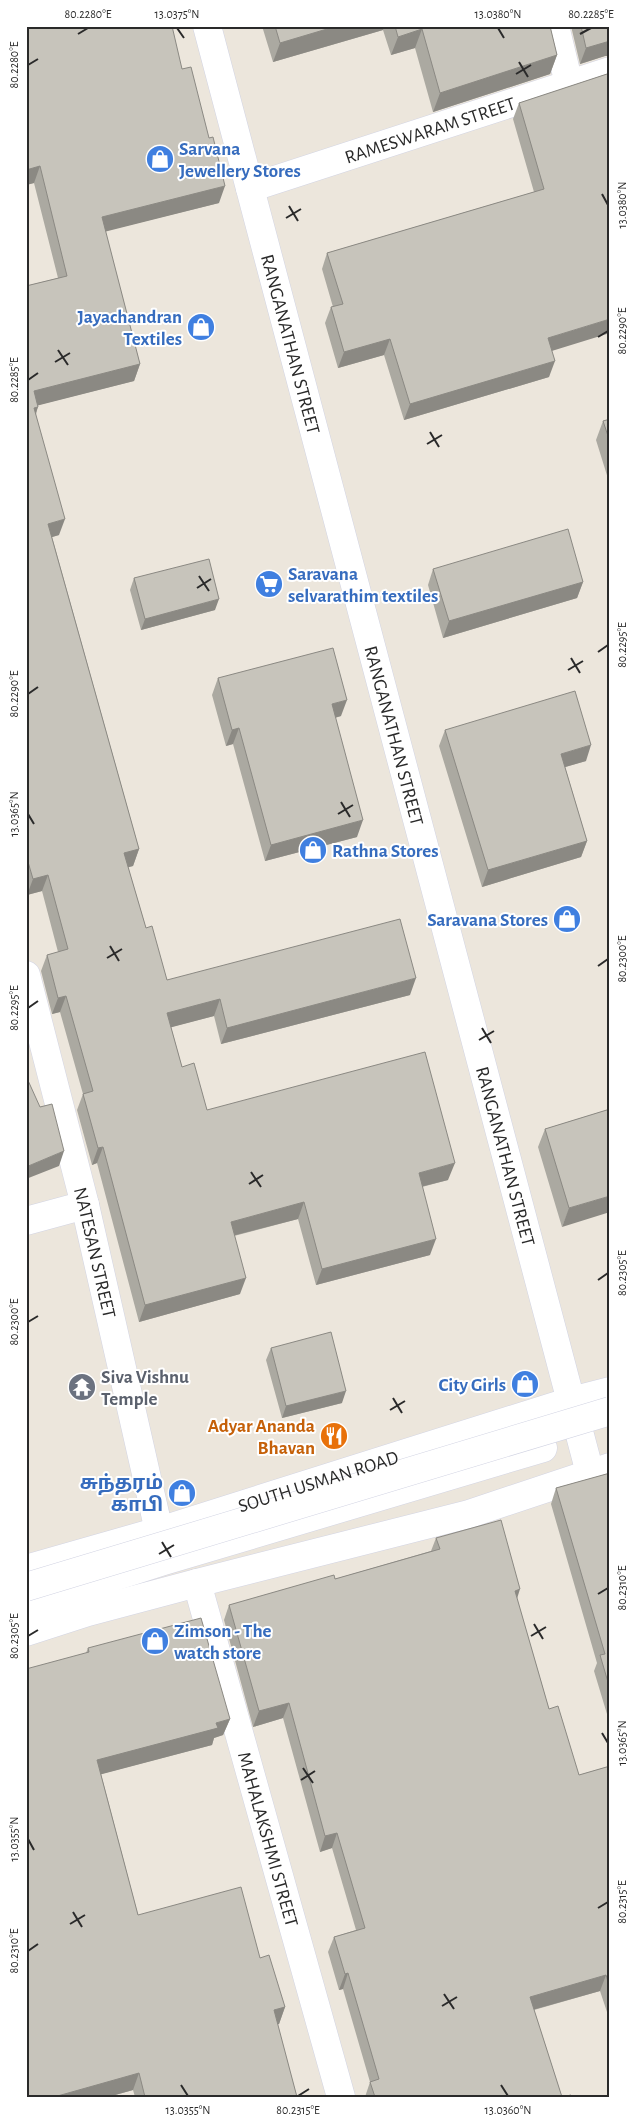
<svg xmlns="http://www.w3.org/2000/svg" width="636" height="2123" viewBox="0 0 636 2123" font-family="'Alegreya Sans','Noto Sans Tamil',sans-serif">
  <rect width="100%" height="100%" fill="#ece6dc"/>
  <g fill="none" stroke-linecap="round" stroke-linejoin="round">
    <defs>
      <g id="minor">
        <path id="s1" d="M207 26 590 1473"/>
        <path d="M555 26 569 84"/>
        <path id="s2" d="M250 188 610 71"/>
        <path id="s3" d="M26 975 85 1205 159 1531"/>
        <path d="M26 1221 85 1205"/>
        <path id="s4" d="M197 1583 341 2097"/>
      </g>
      <g id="tertiary">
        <path id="s5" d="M26 1569 159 1531 571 1401 610 1391"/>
        <path d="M26 1632 88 1612 197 1583 469 1514 610 1467"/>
      </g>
      <path id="secondary" d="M26 1605 164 1561 543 1448"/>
    </defs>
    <use href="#minor" stroke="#d2d4e3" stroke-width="29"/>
    <use href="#tertiary" stroke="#d2d4e3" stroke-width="29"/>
    <use href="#secondary" stroke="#d2d4e3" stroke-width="29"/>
    <use href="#minor" stroke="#fff" stroke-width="28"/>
    <use href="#tertiary" stroke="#fff" stroke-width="28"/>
    <use href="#secondary" stroke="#fff" stroke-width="28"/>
    <defs>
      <path id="secondary-bridge" d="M26 1587 610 1411"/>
    </defs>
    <use href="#secondary-bridge" stroke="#d2d4e3" stroke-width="29" stroke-linecap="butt"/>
    <use href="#secondary-bridge" stroke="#fff" stroke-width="28"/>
  </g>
  <path fill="#aba9a1" d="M26 26 182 69 219 203 105 231 140 364 134 381 38 405 36 415 59 535 52 537 139 849 133 866 128 867 146 928 167 980 410 995 221 1044 214 1016 171 1027 182 1067 207 1110 448 1180 422 1187 430 1255 316 1285 298 1219 234 1236 240 1294 139 1322 97 1163 92 1165 77 1110 83 1094 60 1012 52 1014 41 971 47 955 58 952 42 891 27 895 26 894V286L58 278 34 183 26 185Z
    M262 26H550L557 55 550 74 433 112 415 48 391 55 383 30 273 62Z
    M571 26H610V56H605L580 64Z
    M610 73 552 351 549 377 404 420 384 355 338 368 325 323 331 307H333L322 269 327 253 534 192 513 119 519 103Z
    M610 419V485L596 440 603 421Z
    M433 569 583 582 577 598 443 638 428 585Z
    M134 578 215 610 141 630 130 590Z
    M218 678 341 716 335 718 357 837 265 861 233 744 226 746 212 695Z
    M445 730 586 761 565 767 587 841 581 857 482 887 439 746Z
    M610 1109 562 1227 538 1147 545 1129Z
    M271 1348 342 1403 282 1418 266 1360Z
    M610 1473V1724L594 1671 597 1663 551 1504 556 1488Z
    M436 1538 517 1599 549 1709 579 1775 610 1766V2021L600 1991 534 2010 562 2097H571H365L370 2082 343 1989 339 1990 328 1952 334 1937 356 1930 332 1848 320 1852 283 1718 253 1727 224 1620 229 1605 335 1579 431 1551Z
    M88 1648 230 1719 223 1735 214 1738 212 1745 101 1774 138 1915 260 1958 285 2007 279 2024H277L297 2097H135L133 2090 108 2097H26L86 1653Z"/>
  <path fill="#8b8983" d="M337 26H384L383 30 273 62 280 43Z
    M422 29 415 48 391 55 398 37Z
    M610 41V56H605L580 64 586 48Z
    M557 55 550 74 433 112 440 93Z
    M40 166 34 183 26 185V170Z
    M225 186 219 203 96 234 102 217Z
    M610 319V333L542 354 548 338Z
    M390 339 384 355 338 368 344 352Z
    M555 361 549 377 404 420 410 404Z
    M140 364 134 381 28 408 34 391Z
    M38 407 32 424 34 408Z
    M65 519 59 535 42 540 48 524Z
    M583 582 577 598 443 638 449 621Z
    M219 599 215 610 141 630 145 619Z
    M347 700 341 716 326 720 332 704Z
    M239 728 233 744 226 746 232 730Z
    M591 745 586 761 555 770 561 754Z
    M363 820 357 837 265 861 271 845Z
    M587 841 581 857 482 887 488 870Z
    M139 849 133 866 118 870 124 853Z
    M48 875 42 891 27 895 33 879Z
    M416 978 410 995 221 1044 227 1028Z
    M66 996 60 1012 52 1014 58 998Z
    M220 999 214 1016 161 1030 167 1013Z
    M103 1147 97 1163 92 1165 98 1148Z
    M64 1151 59 1166 26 1179V1167Z
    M455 1163 448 1180 412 1189 419 1173Z
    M610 1196V1212L562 1227 569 1208Z
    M304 1202 298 1219 224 1238 231 1222Z
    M436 1239 430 1255 316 1285 322 1269Z
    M246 1278 240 1294 139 1322 145 1305Z
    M346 1391 342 1403 282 1418 286 1406Z
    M520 1589 515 1605V1591Z
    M289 1703 283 1718 253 1727 259 1711Z
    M230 1719 223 1735 214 1738 212 1745 91 1777 97 1760Z
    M337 1833 332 1848 320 1852 325 1836Z
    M348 1973 343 1989 339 1990 345 1974Z
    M606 1975 600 1991 525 2012 530 1997Z
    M285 2007 279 2024 267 2027 274 2010Z
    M139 2073 133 2090 108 2097H54Z"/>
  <path fill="#c7c4bb" stroke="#8b8983" d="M26 26H172L182 69 191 67 209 138 213 137 225 186 102 217 140 364 34 391 38 407 34 408 65 519 48 524 139 849 124 853 146 928 152 926 167 980 400 919 416 978 227 1028 220 999 167 1013 182 1067 194 1063 207 1110 425 1052 455 1163 419 1173 436 1239 322 1269 304 1202 231 1222 246 1278 145 1305 103 1147 98 1148 83 1094 93 1091 66 996 58 998 47 955 68 949 48 875 33 879 26 855V286L67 276 40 166 26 170Z
    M275 26H337L280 43Z
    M395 26H550L557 55 440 93 422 29 398 37Z
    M581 26H610V41L586 48Z
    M610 73V319L548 338 555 361 410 404 390 339 344 352 331 307 343 304 327 253 544 189 519 103Z
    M610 419V442L603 421Z
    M568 529 583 582 449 621 433 569Z
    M209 559 219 599 145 619 134 578Z
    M333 648 347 700 332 704 363 820 271 845 239 728 232 730 218 678Z
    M575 691 591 745 561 754 587 841 488 870 445 730Z
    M26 1076 40 1107 52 1104 64 1151 26 1167Z
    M610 1109V1196L569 1208 545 1129Z
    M331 1332 346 1391 286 1406 271 1348Z
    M610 1473V1689L600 1655 605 1654 556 1488Z
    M501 1520 520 1589 515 1591 549 1709 558 1706 579 1775 610 1766V1988L606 1975 530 1997 562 2097 571 2095V2097H375L370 2082 379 2079 348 1973 345 1974 334 1937 365 1928 337 1833 325 1836 289 1703 259 1711 229 1605 334 1575 335 1579 440 1549 436 1538Z
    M201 1618 230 1719 216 1723 218 1728 97 1760 138 1915 241 1887 260 1958 269 1955 285 2007 274 2010 297 2097H145L139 2073 54 2097H26V1669L89 1652 88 1648Z"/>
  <path fill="none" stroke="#2a2a2a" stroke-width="2" d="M177 28 184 38M498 28 504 38M78 34 88 28M580 34 591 28M519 62 528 77M28 65 38 59M516 74 531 65M602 194 608 205M289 206 298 221M286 218 301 209M598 337 608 331M58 350 68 365M55 362 70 353M28 380 38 373M430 432 439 447M427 444 442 435M199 576 209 591M197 588 211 579M598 652 608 645M571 658 580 673M568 670 583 661M28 694 38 687M341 802 350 817M28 814 34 824M338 814 353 805M110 946 119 961M107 958 122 949M598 966 608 959M28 1008 38 1001M482 1028 491 1043M479 1040 494 1031M251 1172 261 1187M249 1184 263 1175M598 1280 608 1273M28 1322 38 1316M393 1398 402 1413M390 1410 405 1401M162 1542 171 1557M159 1554 174 1545M598 1594 608 1588M534 1624 543 1639M28 1636 38 1630M531 1636 546 1627M602 1733 608 1743M303 1768 313 1783M301 1780 315 1771M28 1839 34 1850M598 1908 608 1902M73 1912 82 1927M70 1924 85 1915M28 1951 38 1944M444 1994 454 2009M442 2006 457 1997M181 2085 188 2096M501 2085 508 2096M298 2096 309 2089"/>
  <defs>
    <symbol id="shop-disc" viewBox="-11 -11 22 22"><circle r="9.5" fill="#3f7fe0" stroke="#fff"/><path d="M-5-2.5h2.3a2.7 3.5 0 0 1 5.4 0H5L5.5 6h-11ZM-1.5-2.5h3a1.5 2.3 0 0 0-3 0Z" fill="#fff"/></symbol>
    <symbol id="supermarket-disc" viewBox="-11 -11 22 22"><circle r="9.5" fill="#3f7fe0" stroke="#fff"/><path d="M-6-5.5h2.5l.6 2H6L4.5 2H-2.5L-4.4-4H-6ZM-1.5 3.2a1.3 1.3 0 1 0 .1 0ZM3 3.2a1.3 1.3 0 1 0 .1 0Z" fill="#fff"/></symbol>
    <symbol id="temple-disc" viewBox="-11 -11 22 22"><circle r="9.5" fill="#6b7280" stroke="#fff"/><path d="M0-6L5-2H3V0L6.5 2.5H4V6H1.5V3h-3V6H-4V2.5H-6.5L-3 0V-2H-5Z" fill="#fff"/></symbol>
    <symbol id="restaurant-disc" viewBox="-11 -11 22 22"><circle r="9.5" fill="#e8710a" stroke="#fff"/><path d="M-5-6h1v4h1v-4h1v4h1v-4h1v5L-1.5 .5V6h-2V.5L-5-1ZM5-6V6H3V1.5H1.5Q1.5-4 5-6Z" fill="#fff"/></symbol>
  </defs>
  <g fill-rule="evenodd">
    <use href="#shop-disc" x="144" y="143" width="32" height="32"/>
    <use href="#shop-disc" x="185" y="311" width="32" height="32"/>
    <use href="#supermarket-disc" x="253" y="568" width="32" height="32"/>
    <use href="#shop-disc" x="297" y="834" width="32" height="32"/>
    <use href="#shop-disc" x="551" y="903" width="32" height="32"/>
    <use href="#shop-disc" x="509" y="1368" width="32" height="32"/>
    <use href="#temple-disc" x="66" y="1371" width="32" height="32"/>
    <use href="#restaurant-disc" x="318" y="1420" width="32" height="32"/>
    <use href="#shop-disc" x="166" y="1477" width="32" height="32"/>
    <use href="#shop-disc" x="139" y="1625" width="32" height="32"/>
  </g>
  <g text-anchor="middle" stroke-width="4" stroke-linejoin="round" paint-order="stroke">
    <g font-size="19" fill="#2a2a2a" stroke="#fff">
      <text dy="7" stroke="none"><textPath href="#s2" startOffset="189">RAMESWARAM STREET</textPath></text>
      <text dy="7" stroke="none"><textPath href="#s1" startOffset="329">RANGANATHAN STREET</textPath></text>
      <text dy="7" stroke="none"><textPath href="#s1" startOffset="734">RANGANATHAN STREET</textPath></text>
      <text dy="7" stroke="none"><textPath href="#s1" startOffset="1169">RANGANATHAN STREET</textPath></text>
      <text dy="7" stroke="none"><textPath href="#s3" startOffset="286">NATESAN STREET</textPath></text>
      <text dy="7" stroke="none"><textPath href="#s5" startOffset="305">SOUTH USMAN ROAD</textPath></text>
      <text dy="7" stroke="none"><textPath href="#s4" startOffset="266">MAHALAKSHMI STREET</textPath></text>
    </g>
    <g font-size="19" font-weight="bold" fill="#366cbe" stroke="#fff" text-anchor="start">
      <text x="179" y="155">Sarvana<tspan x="179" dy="22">Jewellery Stores</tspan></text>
      <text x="182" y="323" text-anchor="end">Jayachandran<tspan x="182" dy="22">Textiles</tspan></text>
      <text x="288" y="580">Saravana<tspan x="288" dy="22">selvarathim textiles</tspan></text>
      <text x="332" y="857">Rathna Stores</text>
      <text x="548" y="926" text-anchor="end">Saravana Stores</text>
      <text x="506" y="1391" text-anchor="end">City Girls</text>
      <text x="163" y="1489" text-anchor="end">சுந்தரம்<tspan x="163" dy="22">காபி</tspan></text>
      <text x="174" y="1637">Zimson - The<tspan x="174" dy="22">watch store</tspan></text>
    </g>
    <g font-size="19" font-weight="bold" fill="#5b616d" stroke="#fff" text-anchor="start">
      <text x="101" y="1383">Siva Vishnu<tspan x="101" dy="22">Temple</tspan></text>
    </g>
    <g font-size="19" font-weight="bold" fill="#c56008" stroke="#fff" text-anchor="end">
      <text x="315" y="1432">Adyar Ananda<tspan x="315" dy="22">Bhavan</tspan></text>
    </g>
  </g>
  <rect width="636" height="2123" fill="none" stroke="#ffffff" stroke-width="55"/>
  <rect x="28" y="28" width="580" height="2068" fill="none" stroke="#2a2a2a" stroke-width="2"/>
  <g font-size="12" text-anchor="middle" fill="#2a2a2a">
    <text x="88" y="18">80.2280°E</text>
    <text x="177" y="18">13.0375°N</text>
    <text x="498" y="18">13.0380°N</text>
    <text x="591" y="18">80.2285°E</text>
    <text transform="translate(14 65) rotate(-90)" y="4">80.2280°E</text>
    <text transform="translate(622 205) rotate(-90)" y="4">13.0380°N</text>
    <text transform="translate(622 331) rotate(-90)" y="4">80.2290°E</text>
    <text transform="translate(14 380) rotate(-90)" y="4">80.2285°E</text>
    <text transform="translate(622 645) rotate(-90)" y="4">80.2295°E</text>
    <text transform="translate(14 694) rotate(-90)" y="4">80.2290°E</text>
    <text transform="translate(14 814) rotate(-90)" y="4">13.0365°N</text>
    <text transform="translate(622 959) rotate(-90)" y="4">80.2300°E</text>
    <text transform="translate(14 1008) rotate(-90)" y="4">80.2295°E</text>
    <text transform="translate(622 1273) rotate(-90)" y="4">80.2305°E</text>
    <text transform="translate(14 1322) rotate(-90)" y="4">80.2300°E</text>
    <text transform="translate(622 1588) rotate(-90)" y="4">80.2310°E</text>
    <text transform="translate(14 1636) rotate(-90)" y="4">80.2305°E</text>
    <text transform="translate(622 1743) rotate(-90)" y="4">13.0365°N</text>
    <text transform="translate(14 1839) rotate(-90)" y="4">13.0355°N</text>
    <text transform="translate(622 1902) rotate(-90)" y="4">80.2315°E</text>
    <text transform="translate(14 1951) rotate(-90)" y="4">80.2310°E</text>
    <text x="188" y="2114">13.0355°N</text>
    <text x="298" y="2114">80.2315°E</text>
    <text x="508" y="2114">13.0360°N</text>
  </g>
</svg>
